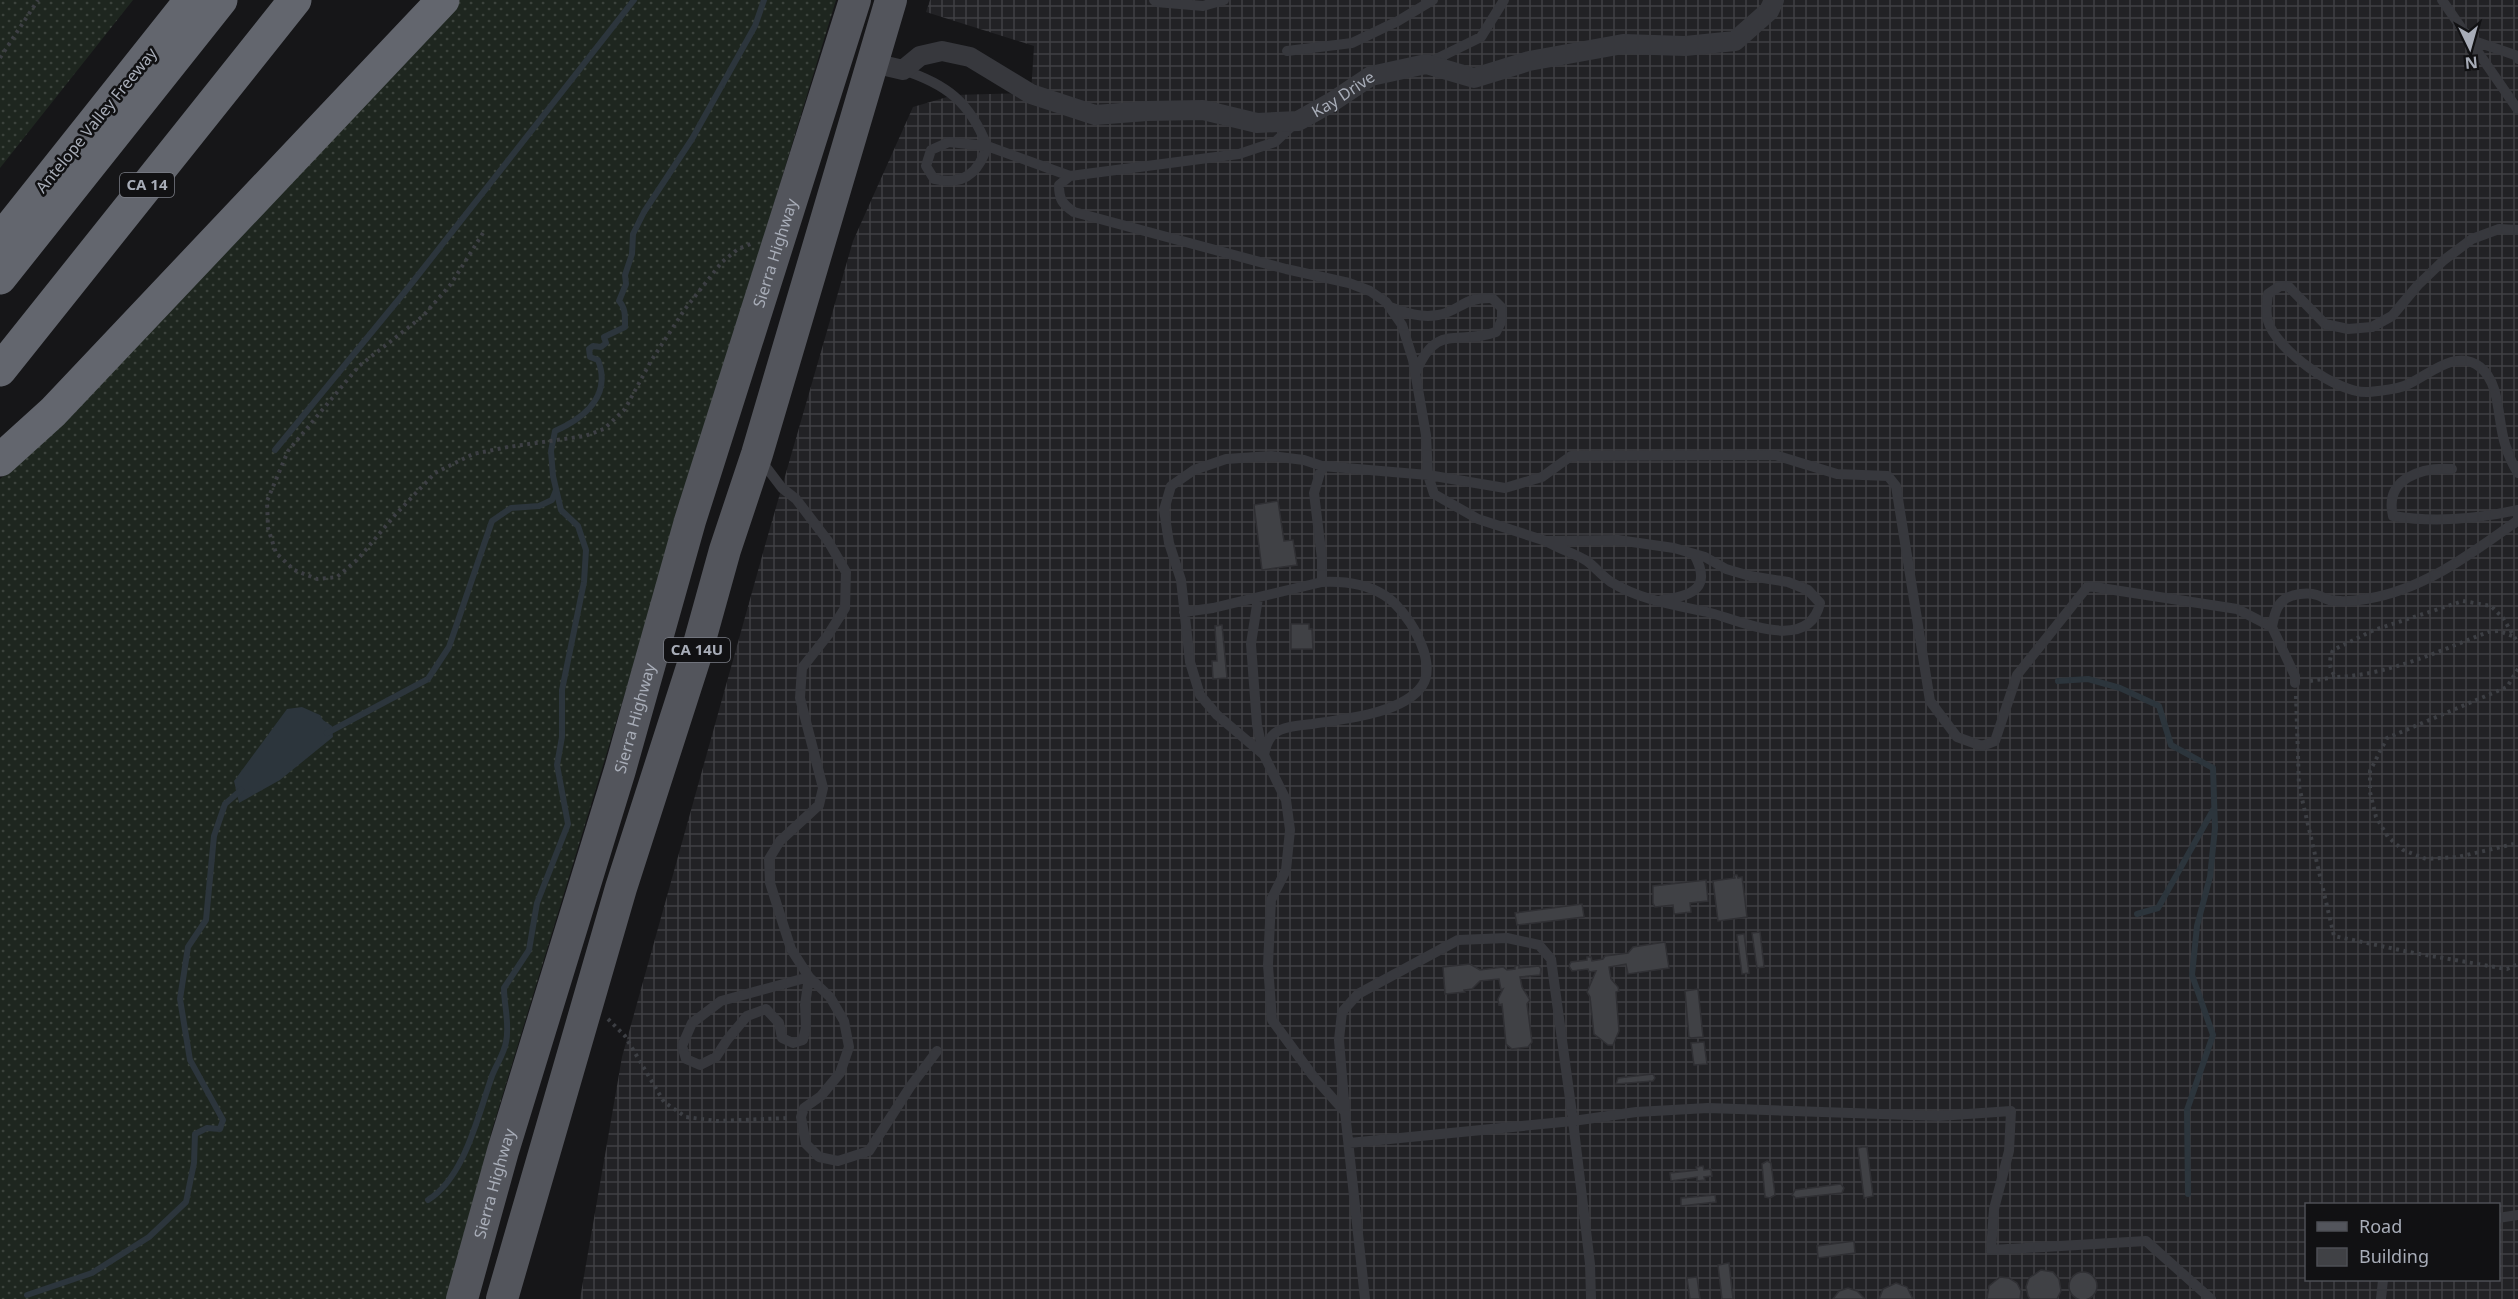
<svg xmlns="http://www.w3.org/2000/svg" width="2518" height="1299" viewBox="0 0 2518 1299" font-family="'Noto Sans',sans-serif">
  <defs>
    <pattern id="industrial-grid" width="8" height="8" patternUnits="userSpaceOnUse" patternTransform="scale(1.5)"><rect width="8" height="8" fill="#222225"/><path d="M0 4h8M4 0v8" fill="none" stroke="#3f3f43"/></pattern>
    <pattern id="grass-dots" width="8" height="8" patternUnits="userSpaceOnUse" patternTransform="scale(1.5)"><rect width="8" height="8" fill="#1e261f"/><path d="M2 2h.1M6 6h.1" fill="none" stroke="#3c433d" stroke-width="1.8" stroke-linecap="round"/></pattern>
  </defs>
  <rect width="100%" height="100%" fill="#161618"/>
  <path fill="url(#industrial-grid)" fill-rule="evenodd" d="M930 0H2518V1299H580L622 1057 766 542 853 241 913 107 954 95 1031 93 1034 46 926 12ZM2306 1204H2498V1280H2306Z"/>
  <path fill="url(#grass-dots)" d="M0 0H133L0 168Z
    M460 0H836L492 1130 450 1299H0V479L46 437Z"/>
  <path fill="#2c353c" d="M302 707 320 715 323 720 332 726 333 737 280 780 239 803 234 781 287 709Z"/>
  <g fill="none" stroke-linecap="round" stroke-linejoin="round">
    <path stroke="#2c353c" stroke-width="6" d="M275 450 408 288 634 0
      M2058 681 2088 679 2120 688 2159 706 2171 745 2213 768 2215 828 2210 877 2197 926 2192 975 2213 1035 2187 1110 2188 1194
      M327 733 428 679 449 647 492 521 511 508 539 506 552 500 556 490
      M2137 914 2158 908 2213 810
      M428 1200C465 1177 478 1115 492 1076 496 1065 504 1054 506 1042 510 1024 504 1006 504 988L529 950 537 903 568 824 557 765 562 737V690L584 582 586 550 578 526 561 510 553 476 551 451 555 431C584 418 612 396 598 360L590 357 589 349 593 346 601 347 606 343 604 337 625 327C625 318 626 308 619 301L626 284 625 275 632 254 633 234 644 212 692 139 755 26 764 0
      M27 1295 92 1273 149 1237 186 1202 194 1163 195 1134 207 1128 220 1129 223 1120 190 1060 180 999 188 947 206 920 214 836 225 804 241 790"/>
  </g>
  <path fill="#404145" stroke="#303034" stroke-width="1.5" d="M1278 501 1284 541 1293 540 1297 565 1262 570 1254 505Z
    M1291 624H1309V629H1312L1313 649H1291Z
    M1222 625 1227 678 1213 679 1212 661H1217L1215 626Z
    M1734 875H1737L1738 878 1742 877 1747 917 1718 921 1713 881 1735 878Z
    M1706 880 1708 901 1690 903 1691 912 1674 914 1673 905 1655 907 1653 903V886Z
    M1582 904 1584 917 1517 925 1515 913Z
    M1760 932 1764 967 1757 968 1752 933Z
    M1744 934 1749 973 1742 974 1737 935Z
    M1665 942 1669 968 1628 974 1626 964 1609 967 1611 979 1618 987 1619 991 1616 992 1619 1031 1613 1045H1608L1594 1034 1590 997 1587 992 1596 971 1589 972 1588 969 1572 971 1569 966 1571 962 1587 960V957H1591L1592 961 1603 959 1605 956 1628 953 1633 947Z
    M1470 964 1480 970 1503 967 1507 970 1515 969V966L1519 965V968L1539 966 1541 969 1540 975 1520 977 1522 987 1530 1000 1527 1004 1532 1042 1528 1047 1512 1049 1506 1044 1502 1004 1499 1005 1498 999 1503 989 1501 990 1499 979 1480 981 1472 989 1464 990 1465 992 1445 994 1443 967Z
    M1698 989 1703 1037 1691 1038 1689 1037 1685 991Z
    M1704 1042 1707 1064 1694 1065 1691 1043Z
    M1653 1074 1655 1078 1653 1081 1616 1084 1618 1078Z
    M1862 1147H1867L1873 1196 1864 1198 1858 1148Z
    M1767 1161 1771 1163 1775 1195 1770 1198 1765 1197 1762 1164Z
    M1703 1166 1704 1170 1711 1169 1712 1176 1704 1177 1705 1180 1697 1181V1177L1671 1181 1670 1173 1697 1170 1696 1167Z
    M1841 1184 1844 1188 1842 1193 1796 1198 1792 1195 1795 1190Z
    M1715 1195 1716 1202 1681 1206V1198Z
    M1854 1241 1855 1253 1818 1258 1817 1246Z
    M1729 1263 1733 1299H1722L1718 1265Z
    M2041 1270 2053 1272 2059 1279 2061 1291 2057 1299H2030L2028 1296 2026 1287 2029 1278Z
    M2069 1286a14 14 0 1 1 28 0a14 14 0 1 1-28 0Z
    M1697 1277 1700 1299H1690L1687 1278Z
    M2000 1277 2009 1278 2017 1283 2021 1291 2020 1299H1987L1989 1286Z
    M1896 1283 1907 1287 1913 1299H1879L1883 1289Z
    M1848 1288 1857 1291 1865 1299H1833L1839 1291Z"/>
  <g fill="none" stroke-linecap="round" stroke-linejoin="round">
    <path stroke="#3d3f44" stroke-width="4" stroke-dasharray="3 4.5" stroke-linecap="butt" d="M0 58 38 0
      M483 233 451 284 423 316 359 366 288 451 267 501 268 528 276 553 294 570 317 579 337 577 358 559 395 515 435 473 473 454 508 447 585 436 604 429 625 409 651 361 685 309 722 262 738 249 753 243
      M2512 636 2499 631 2488 632C2439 651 2389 675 2336 677 2328 668 2329 660 2333 650L2374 630 2463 601 2491 606 2503 618 2518 643
      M2518 669 2507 687 2387 738 2370 771V792L2376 817 2388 837 2403 850 2426 859 2458 857 2518 843
      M2310 681 2336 677
      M2296 696 2299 786 2334 936 2414 953 2507 969 2518 964
      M608 1019 625 1036 664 1102 686 1117 717 1121 788 1118"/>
    <path stroke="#37383d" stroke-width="10" d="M1154 0 1156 2 1203 6 1224 0
      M2442 0 2518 110
      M2471 40 2515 55 2518 59
      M1287 51 1352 43 1398 21 1433 0
      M1426 64 1481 37 1504 0
      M903 70C946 84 970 102 987 146 979 173 963 186 934 179L926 166 931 150 949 142 987 146 1070 176
      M1295 123 1275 142 1239 154 1070 176 1059 185C1059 199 1062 204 1074 212L1286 269 1349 283 1370 291 1386 302 1402 325 1413 360 1426 435 1428 475 1434 494 1478 519 1546 541 1618 540 1674 548 1705 557 1726 569 1750 576 1788 582 1808 590 1820 603C1809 655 1737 619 1707 612 1675 605 1640 600 1611 582 1602 576 1595 567 1587 561 1574 553 1559 549 1546 541
      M2518 230 2499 229 2472 239 2444 260 2418 285 2392 316 2372 327 2348 329 2325 324 2288 286H2280L2268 294C2267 303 2265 312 2268 321 2276 350 2338 394 2368 392 2380 391 2393 390 2404 386 2426 378 2455 347 2480 367 2501 384 2497 419 2505 444 2508 454 2512 464 2518 473
      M1390 307C1406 313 1421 318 1438 315 1460 311 1463 297 1492 298L1502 308V320L1496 332C1456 346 1437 322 1416 372
      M760 459 782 488 796 499 828 541 846 572 845 608 828 635 802 668 800 698 823 788 819 805 780 841 769 859 770 883 791 949 809 977 830 997 844 1021 849 1047 840 1073 821 1096 804 1108 801 1117 806 1144 819 1157 838 1161 869 1151 910 1087 937 1051
      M1322 466 1314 493 1322 559V582
      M2452 469C2422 467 2384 478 2393 516 2435 523 2477 519 2518 510
      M1258 598 1251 644 1257 725 1263 752
      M1662 600C1694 596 1712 587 1694 554
      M1184 612 1213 608 1322 582C1343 581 1366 584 1384 595 1406 608 1439 661 1422 686 1402 714 1343 719 1312 724 1302 725 1289 726 1280 730 1269 735 1266 745 1264 755
      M2272 627C2274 617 2276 605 2285 599 2292 594 2308 592 2317 595 2321 596 2325 599 2329 600 2341 602 2355 601 2366 599 2423 590 2471 554 2517 521L2518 518
      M809 977 805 1005 806 1027 803 1040 793 1043 782 1038 779 1023 766 1009 747 1016 727 1040 716 1057 700 1065 686 1059 682 1046 692 1023 721 1001Z
      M1345 1112 1339 1040 1342 1012 1358 994 1458 940 1507 938 1539 945 1551 959 1573 1121 1636 1112 1708 1108 1939 1116 2011 1111 2009 1151 1994 1209 1991 1250 2146 1241 2211 1299
      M1349 1143 1573 1121 1590 1264 1591 1299
      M2498 1218 2518 1215
      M1365 1299 1345 1112 1313 1076 1272 1020 1268 965 1271 900 1286 870 1290 830 1286 800 1264 755 1217 715 1200 695 1190 662 1181 580 1169 543 1164 510 1171 486 1194 470 1226 459 1271 456 1304 460 1322 466 1428 475 1505 488 1542 477 1571 456 1775 455 1837 474 1888 476 1896 486 1930 701 1957 737 1982 746 1995 741 2017 675 2088 586 2237 609 2272 627 2295 676V683
      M2381 1299 2383 1280"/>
    <path stroke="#37383d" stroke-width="20" id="s1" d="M873 63 903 70 920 56 942 51 970 57 1031 94 1095 115 1147 111 1203 110 1257 123 1298 121 1332 102 1371 76 1426 64 1474 78 1529 61 1623 44 1685 46 1735 41 1769 11 1774 0"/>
    <g stroke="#53555c" stroke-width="32">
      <path id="s2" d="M462 1299 503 1151 620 770 690 521 855 0"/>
      <path d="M502 1299 621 888 695 658 725 550 757 454 891 0"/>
    </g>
    <path stroke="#63666e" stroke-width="33" d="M0 240 190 1
      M0 278 221 0
      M0 370 295 0
      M0 460 53 412 443 0"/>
  </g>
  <g text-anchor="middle" stroke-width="5" stroke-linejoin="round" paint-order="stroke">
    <g fill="#111113" stroke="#7b7e86" stroke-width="1.5">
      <rect x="120" y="173" width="54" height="24" rx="4.5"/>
      <rect x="664" y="638" width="66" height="24" rx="4.5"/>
    </g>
    <g font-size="15" font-weight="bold" fill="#a8adb8">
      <text x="147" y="190">CA 14</text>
      <text x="697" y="655">CA 14U</text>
    </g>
    <g font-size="16" fill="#a8adb8" stroke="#111113">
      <text dy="6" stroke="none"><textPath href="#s1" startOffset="500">Kay Drive</textPath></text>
      <text transform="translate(96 120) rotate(-51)" y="6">Antelope Valley Freeway</text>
      <text dy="6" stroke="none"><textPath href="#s2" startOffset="1092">Sierra Highway</textPath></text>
      <text dy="6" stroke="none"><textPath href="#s2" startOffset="606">Sierra Highway</textPath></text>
      <text dy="6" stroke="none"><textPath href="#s2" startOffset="120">Sierra Highway</textPath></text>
    </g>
  </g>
  <rect x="2305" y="1203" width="195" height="78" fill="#111113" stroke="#4d4f55" stroke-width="1.5"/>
  <rect x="2317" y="1222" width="30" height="9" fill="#53555c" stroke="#4d4f55" stroke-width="1.5"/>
  <text x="2359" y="1233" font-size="18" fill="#a8adb8">Road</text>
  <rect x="2317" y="1248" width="30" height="18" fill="#404145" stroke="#4d4f55" stroke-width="1.5"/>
  <text x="2359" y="1263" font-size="18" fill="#a8adb8">Building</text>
  <g transform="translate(2470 48) rotate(175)" stroke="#111113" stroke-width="4.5" paint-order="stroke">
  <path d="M0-4.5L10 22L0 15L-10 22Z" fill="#a8adb8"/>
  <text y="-9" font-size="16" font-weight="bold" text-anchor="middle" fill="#a8adb8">N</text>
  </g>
</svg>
